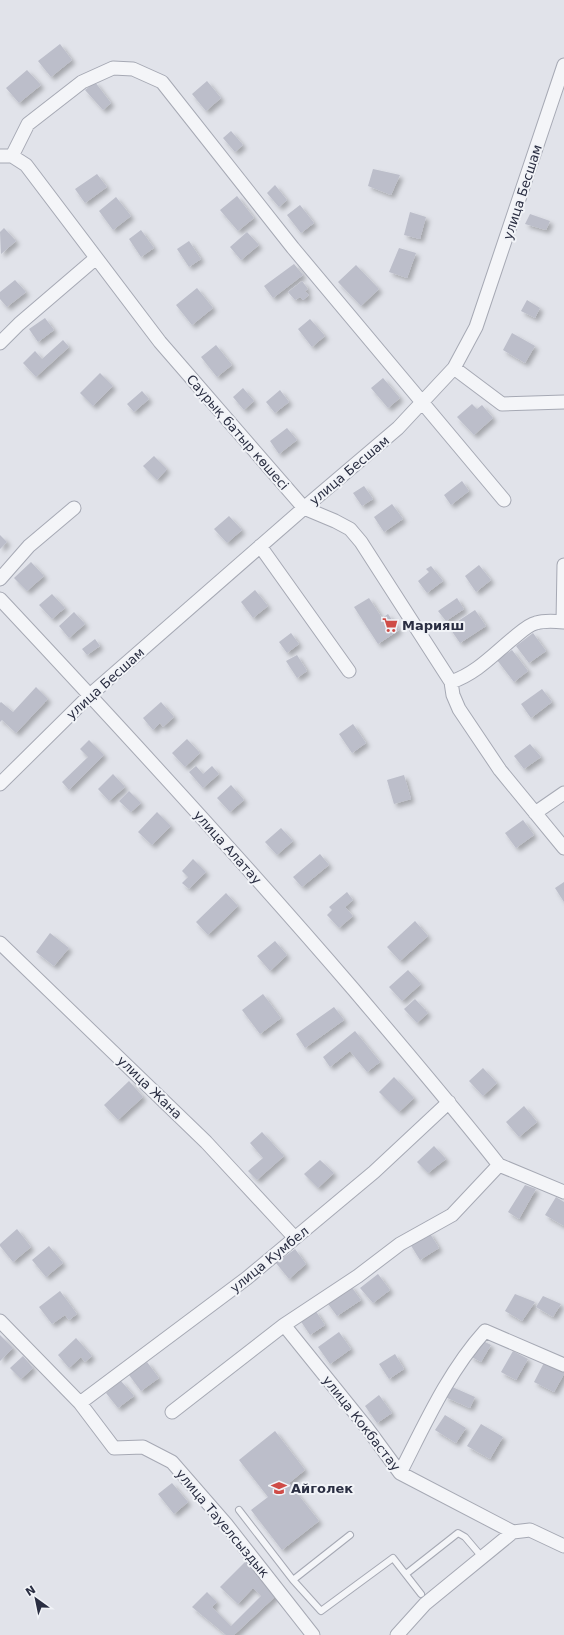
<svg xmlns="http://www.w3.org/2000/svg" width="564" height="1635" viewBox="0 0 564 1635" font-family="'DejaVu Sans',sans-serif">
  <defs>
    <filter id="shadow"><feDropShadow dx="3.5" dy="3.5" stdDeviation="2" flood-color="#0004"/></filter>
  </defs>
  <rect width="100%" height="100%" fill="#e1e3ea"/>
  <path fill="#bcbeca" filter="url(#shadow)" d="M60 44 72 60 51 77 38 61Z
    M27 70 41 85 19 103 6 88Z
    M207 81 221 98 206 111 192 94Z
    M95 82 111 103 103 110 85 90Z
    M231 131 243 145 235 152 223 138Z
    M373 169 400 175 391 195 368 186Z
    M97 174 107 187 85 203 75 189Z
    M275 185 287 200 279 207 267 193Z
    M237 196 254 218 238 231 220 210Z
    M116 197 131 216 113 230 99 211Z
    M300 205 314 223 301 233 287 215Z
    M410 212 426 217 420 239 404 235Z
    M530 214 550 221 546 230 525 224Z
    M4 228 16 241 1 254 0 232Z
    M141 230 154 248 141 257 129 239Z
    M247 232 259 245 241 260 230 247Z
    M189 241 201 259 189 267 177 249Z
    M399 248 416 253 407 278 389 272Z
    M294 264 303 275 273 298 264 286Z
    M356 265 379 289 361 306 338 282Z
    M15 280 26 292 7 307 0 299V292Z
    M302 281 308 289 305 291 309 295 303 300 300 297 295 300 288 292Z
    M197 288 213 308 192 325 176 305Z
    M527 300 540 308 535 318 521 311Z
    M45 318 54 330 38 342 29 329Z
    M310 319 325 336 312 347 298 329Z
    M512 333 535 346 525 363 503 350Z
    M63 340 69 347 36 377 23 363 35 351 42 359Z
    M216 345 232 365 217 377 201 357Z
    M100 373 113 386 93 406 80 393Z
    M383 378 400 398 388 408 371 388Z
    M243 388 254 401 244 410 233 397Z
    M280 390 289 402 275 413 266 402Z
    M142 391 149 399 134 412 127 404Z
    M472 404 477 409 482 405 493 418 474 435 457 417Z
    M287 428 297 440 279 454 270 441Z
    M154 456 167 469 157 480 143 466Z
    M462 481 469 491 451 505 444 495Z
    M364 486 373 499 362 506 353 493Z
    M392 504 403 519 384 532 374 517Z
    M229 516 242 530 227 543 214 529Z
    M0 535 7 542 0 549Z
    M31 562 44 576 27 591 14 578Z
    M479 565 491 580 476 592 465 576Z
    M431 566 443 581 427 593 418 581 429 572 426 569Z
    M255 590 268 606 253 618 241 602Z
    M52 594 65 608 52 619 39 605Z
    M369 598 382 618 388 614 399 630 378 644 354 607Z
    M457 598 464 609 446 621 438 611Z
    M475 610 486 626 460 643 449 627Z
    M74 612 85 624 69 638 59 626Z
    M291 633 299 644 287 653 279 642Z
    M533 633 546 651 529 663 516 646Z
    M95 639 100 646 87 655 82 649Z
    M512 650 528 671 514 682 497 660Z
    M297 655 307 671 297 678 286 661Z
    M36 687 48 699 16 733 2 720 0 722V703L1 702 13 712Z
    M542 689 552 702 531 718 521 704Z
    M161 702 174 717 163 727 160 723 153 730 143 718Z
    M353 724 366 743 352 753 339 734Z
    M187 739 200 753 185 767 172 753Z
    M89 740 104 755 69 790 62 782 88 757 80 749Z
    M530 744 541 757 524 769 514 756Z
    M196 766 203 774 212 766 219 774 203 788 189 772Z
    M113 774 125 787 109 801 98 789Z
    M404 775 411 799 394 804 387 780Z
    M231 785 244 800 230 812 217 798Z
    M129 791 141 803 131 812 119 801Z
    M157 812 171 826 152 845 138 832Z
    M523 820 534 835 516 848 505 833Z
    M281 828 293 841 277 855 265 842Z
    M320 854 329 865 302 887 293 877Z
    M193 859 206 872 189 889 182 883 188 877 182 871Z
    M564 882V902L555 888Z
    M347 892 353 900 345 907 353 916 339 928 327 915 332 910 329 907Z
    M226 893 238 906 208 935 196 922Z
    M415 921 428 936 400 961 387 947Z
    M50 933 69 948 54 966 36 952Z
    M275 941 287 955 270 971 257 956Z
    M408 970 421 984 402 1001 389 987Z
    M263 994 281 1018 260 1034 242 1010Z
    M415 999 428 1013 417 1023 404 1009Z
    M334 1007 344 1020 305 1048 296 1034Z
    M355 1031 380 1062 367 1072 350 1051 330 1067 323 1057Z
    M483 1068 497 1083 483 1096 469 1081Z
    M394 1077 414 1098 399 1112 379 1092Z
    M129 1081 143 1097 118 1120 104 1105Z
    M524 1106 537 1122 519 1137 506 1122Z
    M262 1132 284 1156 257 1180 248 1171 263 1158 250 1143Z
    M434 1146 446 1159 428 1173 417 1162Z
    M320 1160 334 1173 318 1188 304 1174Z
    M525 1185 536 1189 519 1219 508 1212Z
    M556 1197 564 1202V1226L545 1215Z
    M17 1229 31 1247 13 1262 0 1246V1244Z
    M429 1232 439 1248 420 1260 410 1244Z
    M49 1246 63 1263 46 1277 32 1260Z
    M295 1249 306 1264 289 1279 276 1263Z
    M378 1274 390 1290 373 1303 360 1288Z
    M350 1285 361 1300 337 1316 326 1301Z
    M60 1291 77 1314 69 1320 65 1315 52 1324 39 1307Z
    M515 1294 535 1302 522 1321 505 1311Z
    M543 1296 561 1304 553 1317 536 1307Z
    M315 1310 325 1325 310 1335 300 1320Z
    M339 1332 351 1349 330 1364 318 1347Z
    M0 1335 13 1348 0 1361Z
    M76 1338 92 1356 85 1362 81 1357 69 1368 58 1355Z
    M479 1339 491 1345 481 1362 470 1356Z
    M513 1351 528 1359 516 1380 501 1372Z
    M395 1354 404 1369 389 1379 379 1364Z
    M23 1356 33 1368 21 1379 10 1368Z
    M546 1359 564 1368V1374L554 1392 534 1382Z
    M147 1362 159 1378 141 1391 129 1375Z
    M121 1381 134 1396 118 1408 106 1393Z
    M450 1386 475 1397 470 1408 445 1397Z
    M379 1395 392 1413 377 1423 365 1406Z
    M445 1415 466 1428 456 1443 435 1430Z
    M481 1424 503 1437 490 1459 467 1446Z
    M275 1431 305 1470 289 1483 319 1521 282 1550 251 1510 268 1497 239 1460Z
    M172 1483 188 1502 174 1514 158 1494Z
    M248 1559 278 1594 234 1635H226L192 1607 207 1592 217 1602 212 1607 231 1626 261 1596 253 1588 238 1604 220 1587Z"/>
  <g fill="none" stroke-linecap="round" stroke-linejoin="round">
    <defs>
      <path id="service" d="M239 1510 293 1580 321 1611 393 1558 421 1594
        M406 1574 458 1533 465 1537 482 1557
        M293 1580 350 1535"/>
      <path id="minor" d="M0 156H12L26 165 160 342 304 508 335 521 350 529 361 542 451 682 453 695 459 709 500 770 564 848
        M12 156 28 124 82 82 113 68 133 69 162 82 293 248 504 500
        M0 343 19 324 96 258
        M454 368 502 404 564 402
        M260 546 349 671
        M0 579 29 546 74 508
        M0 599C120 727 239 856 354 990 403 1048 452 1105 499 1165
        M563 622 564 565
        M451 682C475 674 492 656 511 640 519 634 527 625 536 623 545 620 555 621 564 622
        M0 784 90 695 304 508 398 428 454 368 476 327 564 65
        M535 813 564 793
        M0 943 206 1142 295 1238
        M499 1165 564 1192
        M0 1321 80 1403 114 1448 143 1447 172 1462 226 1524 313 1635
        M284 1325 367 1428 400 1473 513 1532 530 1530 564 1546
        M80 1403 247 1278 374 1172 449 1102
        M172 1412 284 1325 358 1276 400 1244 452 1215 499 1165
        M400 1473C425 1424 448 1372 485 1331L564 1365
        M397 1635 425 1604 513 1532"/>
    </defs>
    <use href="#service" stroke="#a6a9b4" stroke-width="8"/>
    <use href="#minor" stroke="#a6a9b4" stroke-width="15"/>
    <use href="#service" stroke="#f4f5f8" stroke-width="6"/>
    <use href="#minor" stroke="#f4f5f8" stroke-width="13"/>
  </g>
  <defs>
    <symbol id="supermarket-bare" viewBox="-9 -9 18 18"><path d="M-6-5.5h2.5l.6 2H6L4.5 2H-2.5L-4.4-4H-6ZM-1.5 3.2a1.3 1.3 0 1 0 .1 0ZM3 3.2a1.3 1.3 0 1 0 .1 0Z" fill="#cf4c47" stroke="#f1f3f7" stroke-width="2.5" paint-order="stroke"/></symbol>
    <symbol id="school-bare" viewBox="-9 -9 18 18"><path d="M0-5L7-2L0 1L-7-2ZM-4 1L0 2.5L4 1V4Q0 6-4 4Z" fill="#cf4c47" stroke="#f1f3f7" stroke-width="2.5" paint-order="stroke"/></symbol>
  </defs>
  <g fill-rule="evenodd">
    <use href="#supermarket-bare" x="379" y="614" width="22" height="22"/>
    <use href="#school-bare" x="268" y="1477" width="22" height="22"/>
  </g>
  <g text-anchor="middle" stroke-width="4" stroke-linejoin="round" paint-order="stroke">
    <g font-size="13" fill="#2a2e42" stroke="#f1f3f7">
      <text transform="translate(522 192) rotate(-72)" y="5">улица Бесшам</text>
      <text transform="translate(238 432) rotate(49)" y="5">Саурық батыр көшесі</text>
      <text transform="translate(349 470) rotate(-40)" y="5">улица Бесшам</text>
      <text transform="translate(105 683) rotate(-42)" y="5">улица Бесшам</text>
      <text transform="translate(228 847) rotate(48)" y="5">улица Алатау</text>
      <text transform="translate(150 1087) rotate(44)" y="5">улица Жана</text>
      <text transform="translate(269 1259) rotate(-39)" y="5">улица Кумбел</text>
      <text transform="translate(362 1423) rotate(52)" y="5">улица Кокбастау</text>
      <text transform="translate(223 1523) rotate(50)" y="5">улица Тауелсыздык</text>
    </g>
    <g font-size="13" font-weight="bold" fill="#2a2e42" stroke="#f1f3f7" text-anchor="start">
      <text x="402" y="630">Марияш</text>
      <text x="291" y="1493">Айголек</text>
    </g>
  </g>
  <g transform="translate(36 1599) rotate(327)" stroke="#f1f3f7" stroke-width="3" paint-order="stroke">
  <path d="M0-3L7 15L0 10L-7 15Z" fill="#2a2e42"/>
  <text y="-6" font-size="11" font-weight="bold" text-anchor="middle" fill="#2a2e42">N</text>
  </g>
</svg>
